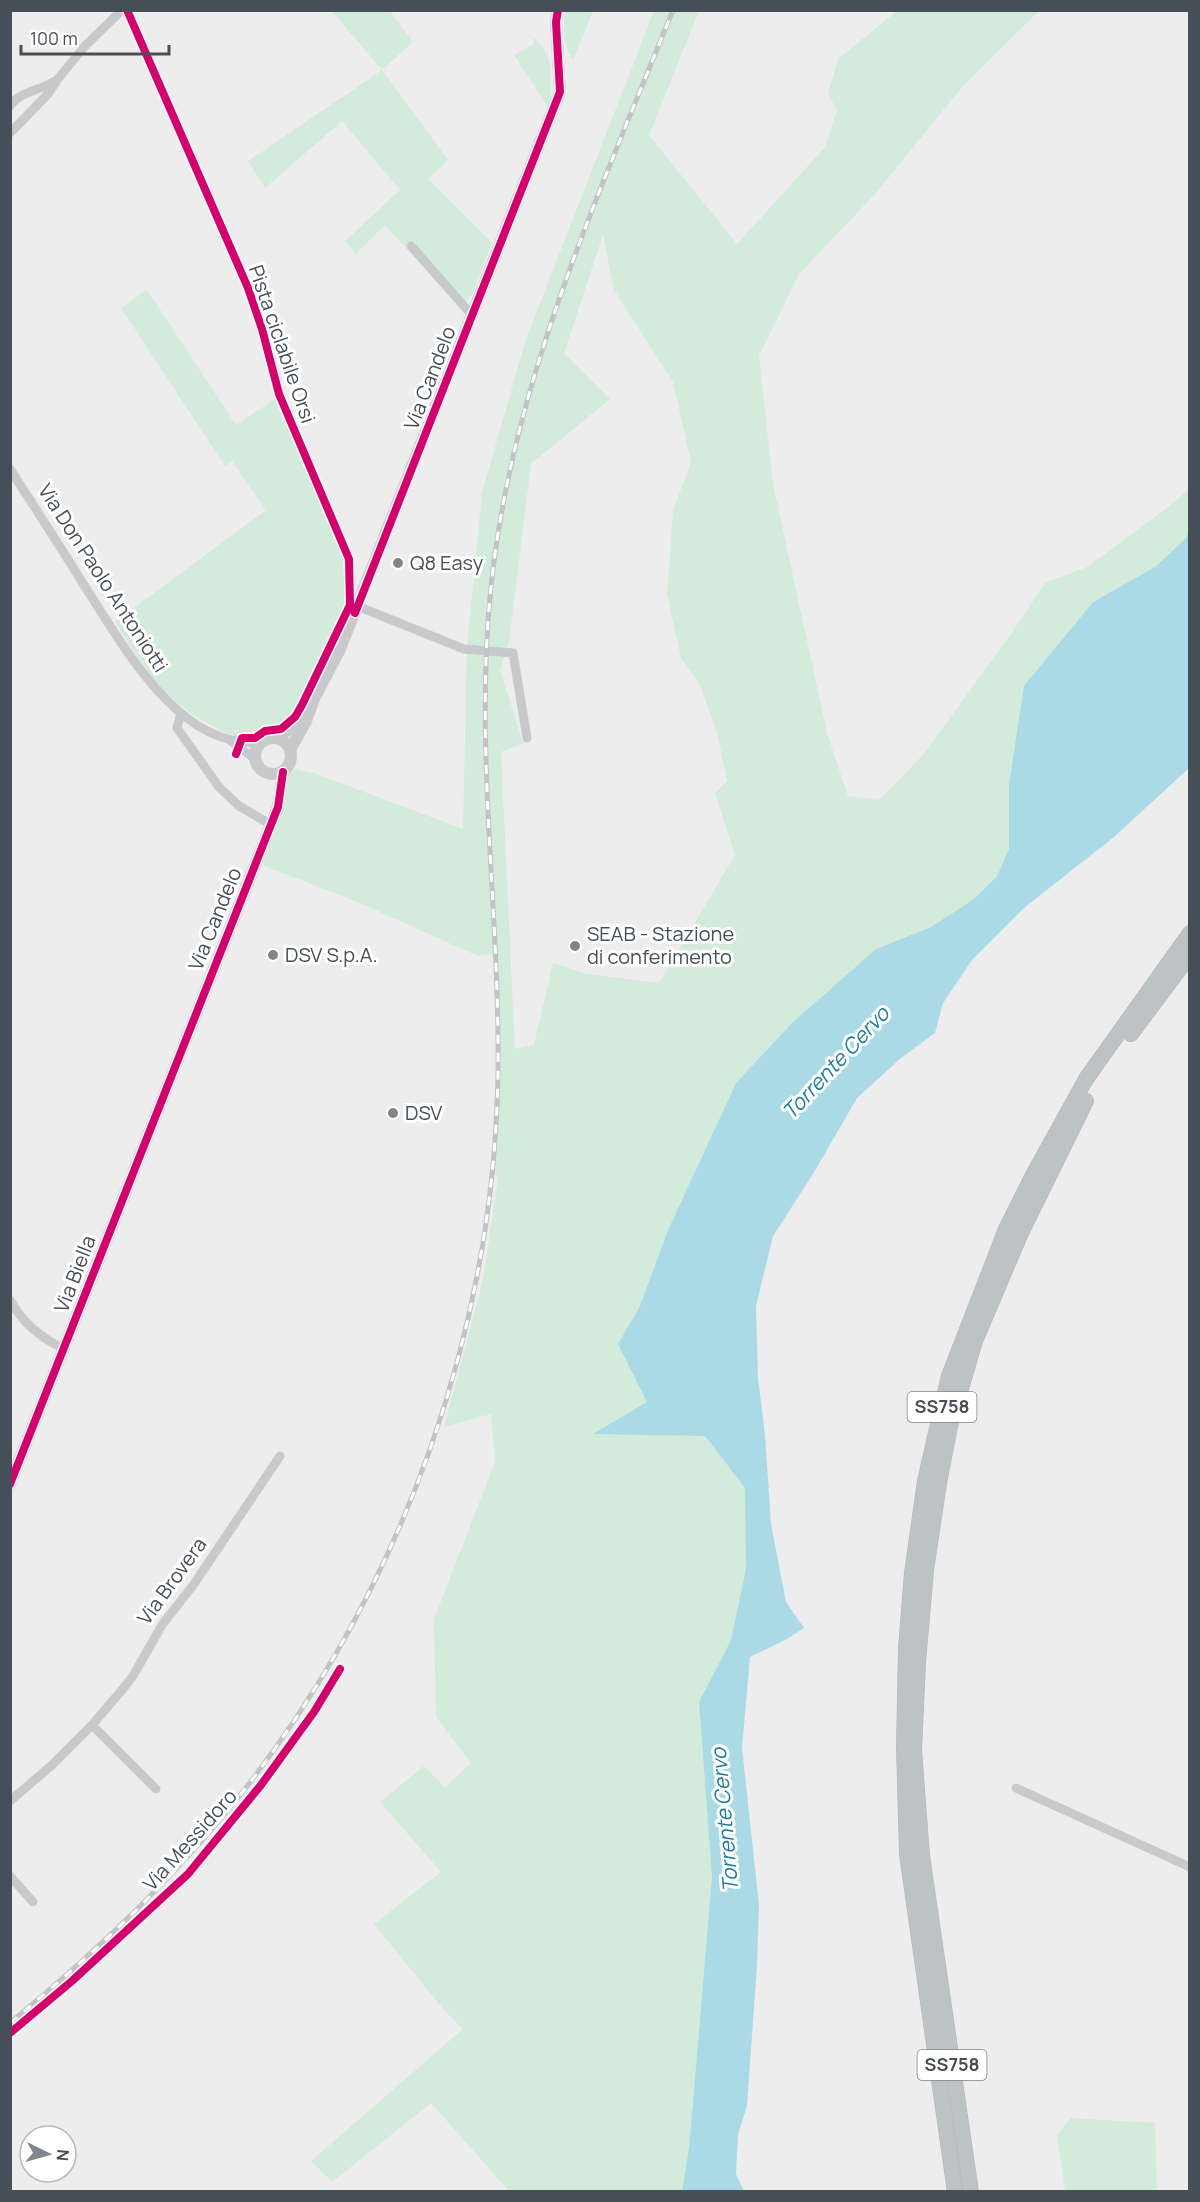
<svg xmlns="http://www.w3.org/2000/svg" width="1200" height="2202" viewBox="0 0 1200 2202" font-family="Manrope,sans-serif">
  <rect width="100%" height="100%" fill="#ededed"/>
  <path fill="#d3ebdb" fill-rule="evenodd" d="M332 11H390L413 42 382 70 448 160 428 179 492 243 472 294 460 307 385 225 356 254 345 241 400 190 342 121 265 188 248 161 382 70Z
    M565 11H593L573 60C563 47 563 26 565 11Z
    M654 11H699L649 135 737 244 825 147 837 110 828 94 838 59 897 11H1039L962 87 876 193 799 274 759 356 773 484 827 733 848 796 879 800 923 755 1011 634 1045 583 1087 567 1167 508 1189 489V531L1185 539 1155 567 1093 602 1009 785V849L997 876 974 899 931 927 876 949 736 1083 668 1230 640 1306 618 1344 705 1436 745 1488 746 1569 731 1640 699 1702 712 1877 689 2148 682 2191H509L431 2103 332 2182 311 2161 463 2029 444 2010 374 1924 441 1872 380 1802 424 1766 445 1787 471 1763 436 1717 434 1619 495 1462 491 1414 444 1427 483 1280 498 1179 495 1174 501 1062 498 970 491 954 478 956 360 903 262 865 284 809 289 774 294 769 314 773 463 829 467 646 482 493 526 339ZM603 235 614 290 673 382 691 462 673 511 667 594 681 658 699 683 717 732 727 781 715 793 735 855 659 983 587 974 553 963 534 1045 515 1049 501 752 523 743 500 670 509 642 531 464 610 399 564 353Z
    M533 38C555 52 550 77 551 100L548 107 514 55 533 45Z
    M147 290 236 425 275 399 345 554 348 600 297 709 289 721 279 728H264L254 735 243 734 239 738C206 725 174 705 151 677 138 660 127 640 115 622L266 510 232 461 225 466 121 308Z
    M1071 2118 1155 2123 1157 2191H1065L1057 2135Z"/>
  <path fill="#aadae5" d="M1189 531V768L1114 837 1024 908 972 960 943 1003 935 1033 901 1058 857 1098 813 1174 773 1236 756 1306 758 1378 765 1435 771 1524 786 1602 804 1628 787 1639 750 1657 742 1748 759 1905 757 1965 747 2106 738 2134 736 2174 744 2191H682L689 2148 712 1877 699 1702 731 1640 746 1569 745 1488 705 1436 593 1434 647 1402 618 1344 640 1306 668 1230 736 1083 792 1023 876 949 931 927 974 899 997 876 1009 849V785L1024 686 1093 602 1155 567 1185 539Z"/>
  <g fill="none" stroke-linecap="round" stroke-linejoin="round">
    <defs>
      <path id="trunk" d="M1131 1034 1190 955
        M955 2192 907 1854 904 1746 906 1649 912 1573 925 1481 949 1376 1006 1229 1033 1175 1086 1079 1190 933
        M971 2192 922 1856 914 1750 918 1662 926 1570 939 1483 950 1426 975 1341 1020 1235 1086 1101"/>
    </defs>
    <use href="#trunk" stroke="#b2b7bc" stroke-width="16"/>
    <path stroke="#c7c9cb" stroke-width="9" d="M10 106C20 91 40 91 55 81
      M10 133 48 94 57 80 85 46 122 10
      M411 246 472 315
      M10 469C35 508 60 546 84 585 121 642 181 755 264 741
      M357 606 464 649 513 653 527 738
      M181 713 177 728 219 787 239 806 270 824
      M232 742 255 759
      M10 1300C22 1322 41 1338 64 1349
      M92 1725 156 1789
      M1016 1788 1190 1867
      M10 1801 52 1765 92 1725 122 1690 133 1676 162 1625 194 1584 280 1456
      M10 1876 33 1902
      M10 2033 72 1981 188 1874 261 1785 314 1712 340 1669"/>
    <path stroke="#c7c9cb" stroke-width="12" d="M255 756a18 18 0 1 1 36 0a18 18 0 1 1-36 0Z
      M278 739 303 715
      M290 750 306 721 314 699 339 651 357 606 560 92 556 22 558 10
      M10 1484 278 807 283 772"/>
    <use href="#trunk" stroke="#bdc2c5" stroke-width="15"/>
    <defs>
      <path id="rail" d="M10 2023C95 1953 177 1876 245 1789 403 1585 494 1331 498 1073 500 911 474 749 491 587 512 383 597 199 673 10"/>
    </defs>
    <use href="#rail" stroke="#c2c3c5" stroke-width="5"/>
    <use href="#rail" stroke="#fff" stroke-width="3" stroke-dasharray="9" stroke-linecap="butt"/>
    <defs>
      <path id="cycleway" d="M127 10 248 288 262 329 279 394 349 559 350 605 302 705 295 717 281 729 265 731 255 738H242L236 754
        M355 613 560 92 556 22 558 10
        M10 1484 278 807 283 772
        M10 2033 72 1981 188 1874 261 1785 314 1712 340 1669"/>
    </defs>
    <use href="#cycleway" stroke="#fff" stroke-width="11"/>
    <use href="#cycleway" stroke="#d6006c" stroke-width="8"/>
  </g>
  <g fill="#80868c" stroke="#fff" stroke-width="2">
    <circle cx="398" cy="563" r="6"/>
    <circle cx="575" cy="946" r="6"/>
    <circle cx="273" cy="955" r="6"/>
    <circle cx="393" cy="1113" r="6"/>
  </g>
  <g text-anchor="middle" stroke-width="6" stroke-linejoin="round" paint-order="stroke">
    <g fill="#fff" stroke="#7e8489" stroke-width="1.5">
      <rect x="907.5" y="1392" width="69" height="30" rx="4.5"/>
      <rect x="917.5" y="2050" width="69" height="30" rx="4.5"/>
    </g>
    <g font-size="18" font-weight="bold" fill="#464f57">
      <text x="942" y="1413">SS758</text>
      <text x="952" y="2071">SS758</text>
    </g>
    <g font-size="20" fill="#464f57" stroke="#fff">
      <text transform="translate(282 344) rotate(71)" y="7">Pista ciclabile Orsi</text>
      <text transform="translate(430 378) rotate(-69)" y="7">Via Candelo</text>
      <text transform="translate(103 578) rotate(57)" y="7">Via Don Paolo Antoniotti</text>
      <text transform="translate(215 919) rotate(-68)" y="7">Via Candelo</text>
      <text transform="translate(75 1274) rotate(-69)" y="7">Via Biella</text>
      <text transform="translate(172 1581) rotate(-54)" y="7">Via Brovera</text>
      <text transform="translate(190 1840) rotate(-48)" y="7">Via Messidoro</text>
    </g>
    <g font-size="20" fill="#464f57" stroke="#fff" text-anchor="start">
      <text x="410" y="570">Q8 Easy</text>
      <text x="587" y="941">SEAB - Stazione<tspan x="587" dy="23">di conferimento</tspan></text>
      <text x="285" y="962">DSV S.p.A.</text>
      <text x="405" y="1120">DSV</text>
    </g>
    <g font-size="21" font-style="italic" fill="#197e96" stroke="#fff">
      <text transform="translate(836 1063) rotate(-47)" y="7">Torrente Cervo</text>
      <text transform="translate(725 1820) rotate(-95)" y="7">Torrente Cervo</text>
    </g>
  </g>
  <rect width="1200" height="2202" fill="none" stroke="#464f57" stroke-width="24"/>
  <g transform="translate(48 2154) rotate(95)"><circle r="28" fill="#ffffff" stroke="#b5b9bc" stroke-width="1.5"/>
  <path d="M0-4.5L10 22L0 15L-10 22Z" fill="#80868c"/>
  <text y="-9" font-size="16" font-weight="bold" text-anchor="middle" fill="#464f57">N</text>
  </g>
  <path d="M21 45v9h148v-9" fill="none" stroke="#464f57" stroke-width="3"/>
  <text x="30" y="45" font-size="18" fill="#464f57" stroke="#ffffff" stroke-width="4.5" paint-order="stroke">100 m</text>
</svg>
